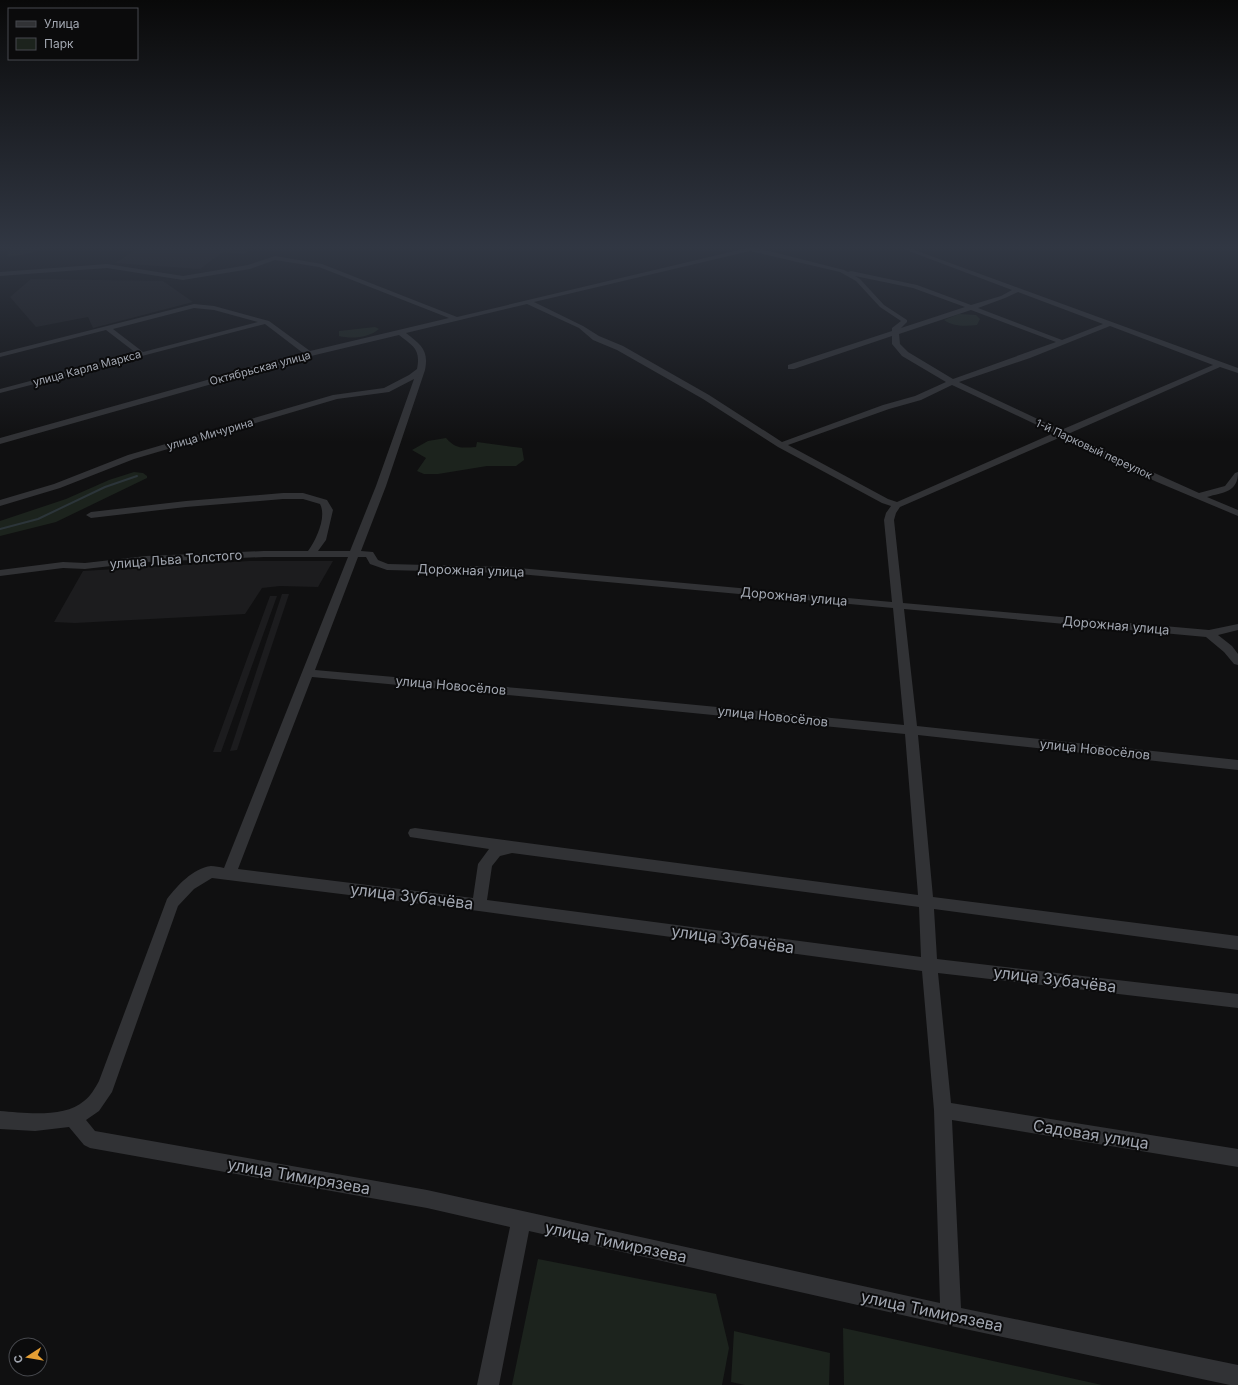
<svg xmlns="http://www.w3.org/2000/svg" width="1238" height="1385" viewBox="0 0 1238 1385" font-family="Inter,sans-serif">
  <rect width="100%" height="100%" fill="#101011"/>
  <path fill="#1c1c1e" d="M139 248H244L242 250 248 251 244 254 223 252 200 269 115 263Z
    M31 279 163 281 193 302 93 328 88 317 36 327 10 297Z
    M249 561H333L318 587 280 586 262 588 245 614 75 623 54 622 83 571Z
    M282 594H289L237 750 230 751Z
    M270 596H277L221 752H213Z"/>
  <path fill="#1c231d" d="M10 248H43L31 253 9 257 7 255Z
    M959 314 976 315 980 319 977 325C966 326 953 327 944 320Z
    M375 327 379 329C369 338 351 339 339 336V331Z
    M446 438C456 449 461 448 476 447L477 442 522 448 524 460 516 466H487L438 474H424L417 471 426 458 412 450 428 441Z
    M134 472 143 473 147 476V478L56 522 0 536V521L66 499 109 480Z
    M538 1259 716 1294 729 1348 722 1385H512Z
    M843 1328 1102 1385H844Z
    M734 1331 830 1353 829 1385H745L731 1382Z"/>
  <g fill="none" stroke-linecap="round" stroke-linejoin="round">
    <path stroke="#2c353a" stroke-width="2" d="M0 529 38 519 105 487 137 476"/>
    <path fill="#313235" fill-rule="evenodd" d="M747 248H757L844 270 848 272 851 271 917 285 971 305 1001 296 1012 290 901 248H909L1238 368V373L1220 367 1068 434 1199 493 1225 486 1235 473 1238 472C1238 493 1223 492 1207 497L1238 510V516L1157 482 1061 437 900 507 896 513 894 520 903 603 1209 630 1238 624V630L1218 635 1232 646 1238 654V665L1234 664 1224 652 1206 637 904 609 917 726 1238 760V770L918 735 933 897 1238 936V950L934 909 937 959 1238 994V1008L938 973 951 1103 1238 1149V1167L952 1120 961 1308 1238 1365V1385H1230L951 1326 529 1231 499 1385H477L510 1227 427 1208 90 1148 84 1145 69 1127 35 1131 0 1129V1111C25 1113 65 1118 84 1101 91 1096 95 1088 99 1081L167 899C177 886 193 868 211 866 215 866 220 867 224 868L348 557H264L146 562 85 569 63 568 0 576V570L63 562 85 563 146 556 264 551H308C316 540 327 517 320 504L303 499H283L186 507 91 518 86 515 91 512 186 501 283 493H303L327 500 333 510 326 540 318 551H350L376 486 414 379 389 392 337 399 134 459 60 488 0 506V500L54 484 128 455 333 395 384 388 409 375 417 369C421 349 413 346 399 335L311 356 0 444V438L303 353 265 324 0 393V389L136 353 106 330 0 357V353L194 304 214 306 269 321 310 351 449 318 319 267 275 260 250 269 183 280 107 268 0 276V272L107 264 183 276 248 265 275 256 322 264 457 317ZM750 251 840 272 856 281 880 307 901 321 892 328V331L788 365V369H794L892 336V344L902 356 946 382 915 396 883 405 782 442 709 395 623 346 599 336 583 326 534 302ZM855 276 913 288 965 307 901 328 907 322V320L884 305 860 279ZM1018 292 1103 324 1062 340 978 308 1005 298ZM527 304 579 328 593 340 617 350 703 399 778 447 882 503 891 506 886 513 884 520 892 602 508 567 388 564 378 560 373 552 361 551 386 486 425 370C429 350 421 345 406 333ZM194 308 214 310 258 322 143 352 113 329ZM971 310 1056 342 953 379 908 352 900 344 899 334ZM1110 326 1213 365 1061 430 959 382 1030 358ZM952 385 1054 433 897 502 888 499 788 445 889 409 921 400ZM358 557H366L370 564 387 570 508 573 893 608 904 725 540 690 315 670ZM312 677 540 698 905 734 918 895 415 828 410 829 408 833 410 837 489 849 478 864 473 898 238 869ZM512 853 919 907 921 957 487 900 492 866 500 856ZM212 878 479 911 922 971 934 1110 940 1303 427 1190 95 1131 86 1120 99 1111 112 1092 178 906 194 889Z"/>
  </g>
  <linearGradient id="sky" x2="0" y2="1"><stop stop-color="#090909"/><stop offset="0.56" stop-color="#313743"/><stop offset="1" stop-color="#313743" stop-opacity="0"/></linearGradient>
  <rect width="1238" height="442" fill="url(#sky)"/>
  <g text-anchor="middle" stroke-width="4" stroke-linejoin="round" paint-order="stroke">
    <g font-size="11" fill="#a2a7b1" stroke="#0b0b0c">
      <text transform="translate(87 368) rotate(-15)" y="4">улица Карла Маркса</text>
      <text transform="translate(260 368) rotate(-15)" y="4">Октябрьская улица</text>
      <text transform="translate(210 434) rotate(-16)" y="4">улица Мичурина</text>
      <text transform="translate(1094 449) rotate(25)" y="4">1-й Парковый переулок</text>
    </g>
    <g font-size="13" fill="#a2a7b1" stroke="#0b0b0c">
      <text transform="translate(176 559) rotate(-4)" y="5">улица Льва Толстого</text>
      <text transform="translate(471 570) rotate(2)" y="5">Дорожная улица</text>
      <text transform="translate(794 596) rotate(5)" y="5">Дорожная улица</text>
      <text transform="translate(1116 625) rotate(5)" y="5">Дорожная улица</text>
      <text transform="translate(451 685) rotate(5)" y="5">улица Новосёлов</text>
      <text transform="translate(773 716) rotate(6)" y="5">улица Новосёлов</text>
      <text transform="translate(1095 749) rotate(6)" y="5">улица Новосёлов</text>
    </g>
    <g font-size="16" fill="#a2a7b1" stroke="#0b0b0c">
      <text transform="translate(412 896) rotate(7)" y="6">улица Зубачёва</text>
      <text transform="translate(733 939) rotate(8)" y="6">улица Зубачёва</text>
      <text transform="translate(1055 979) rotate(7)" y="6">улица Зубачёва</text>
      <text transform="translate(1091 1134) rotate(9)" y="6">Садовая улица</text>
      <text transform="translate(299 1176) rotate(10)" y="6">улица Тимирязева</text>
      <text transform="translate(616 1242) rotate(12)" y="6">улица Тимирязева</text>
      <text transform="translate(932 1311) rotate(12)" y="6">улица Тимирязева</text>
    </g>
  </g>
  <rect x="8" y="8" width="130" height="52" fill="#0b0b0c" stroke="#47494e"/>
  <rect x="16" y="21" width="20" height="6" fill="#313235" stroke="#47494e"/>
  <text x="44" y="28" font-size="12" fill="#a2a7b1">Улица</text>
  <rect x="16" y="38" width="20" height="12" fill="#1c231d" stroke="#47494e"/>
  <text x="44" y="48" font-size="12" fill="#a2a7b1">Парк</text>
  <g transform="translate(28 1357) rotate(258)"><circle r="19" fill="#0b0b0c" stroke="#47494e"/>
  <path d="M0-3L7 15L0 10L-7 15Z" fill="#e49e34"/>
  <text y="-6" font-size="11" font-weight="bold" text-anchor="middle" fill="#a2a7b1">С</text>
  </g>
</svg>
